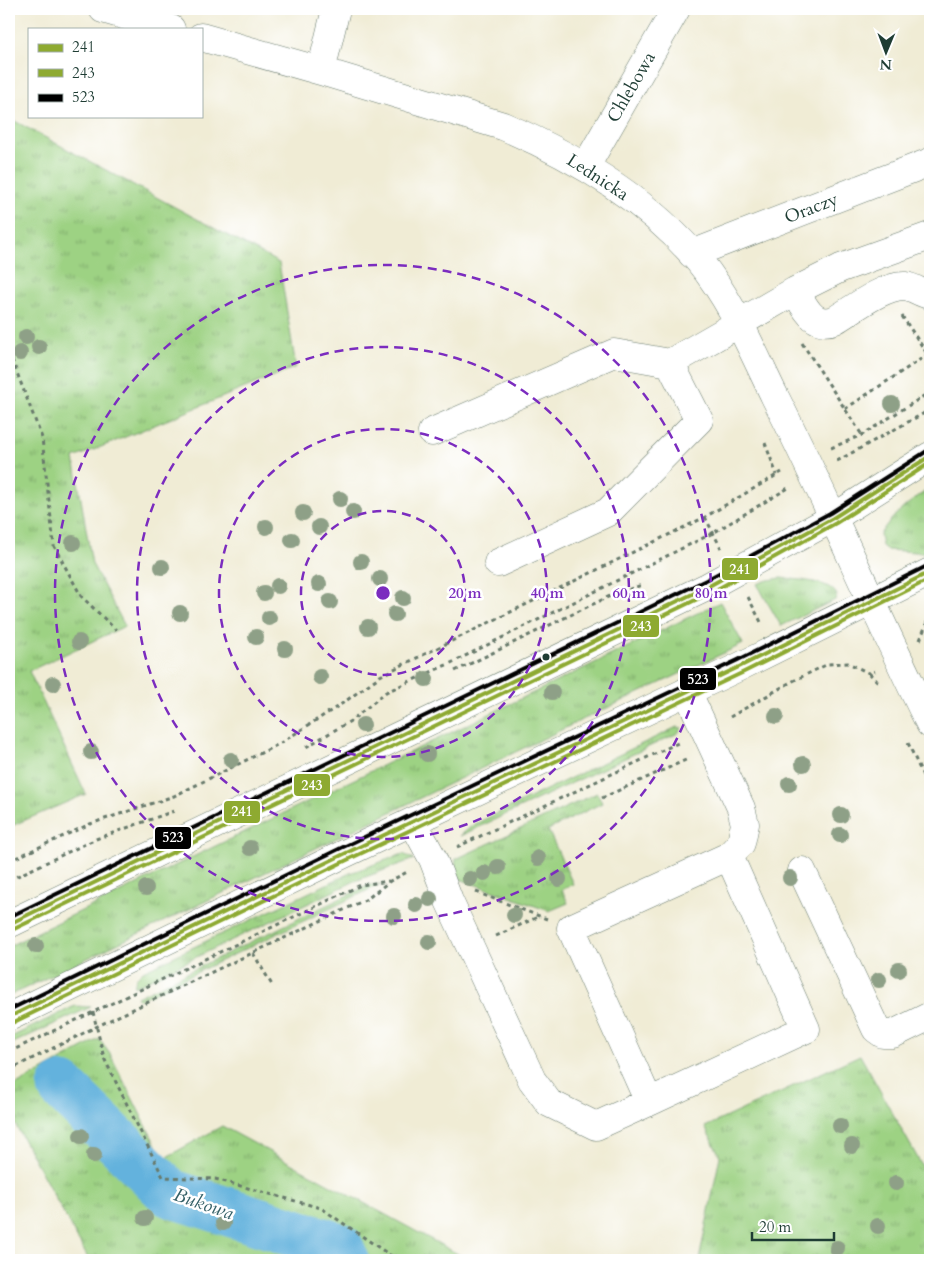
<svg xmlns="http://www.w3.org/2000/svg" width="939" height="1269" viewBox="0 0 939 1269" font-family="Cardo,serif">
  <defs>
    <pattern id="grass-tufts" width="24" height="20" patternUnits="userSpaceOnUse" patternTransform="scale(1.25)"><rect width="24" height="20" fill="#9dd283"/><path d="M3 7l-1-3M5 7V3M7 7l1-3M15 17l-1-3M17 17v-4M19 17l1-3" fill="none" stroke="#7fac6c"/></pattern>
  </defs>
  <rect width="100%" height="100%" fill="#fff"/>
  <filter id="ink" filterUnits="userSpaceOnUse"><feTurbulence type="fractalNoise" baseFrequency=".02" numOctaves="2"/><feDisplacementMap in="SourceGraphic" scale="10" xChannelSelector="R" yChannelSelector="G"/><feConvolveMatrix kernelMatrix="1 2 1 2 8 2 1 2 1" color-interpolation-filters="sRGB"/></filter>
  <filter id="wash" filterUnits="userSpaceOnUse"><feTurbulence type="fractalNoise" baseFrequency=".0096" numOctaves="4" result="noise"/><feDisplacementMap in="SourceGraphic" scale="20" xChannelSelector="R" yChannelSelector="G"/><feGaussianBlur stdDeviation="1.12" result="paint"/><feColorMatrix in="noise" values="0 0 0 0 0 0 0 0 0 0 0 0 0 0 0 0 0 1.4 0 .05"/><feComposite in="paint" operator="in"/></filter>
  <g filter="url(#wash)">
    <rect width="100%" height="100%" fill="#f0ecd5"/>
    <path fill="url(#grass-tufts)" stroke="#5e885c" d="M9 118 279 263 296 367 74 458 92 564 125 626 29 671 86 794 9 827V326L13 325 9 311Z
      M930 488V553L887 550 882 546 880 534C893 514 911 501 930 488Z
      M781 578C796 580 830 580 837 595L835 600 781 626 757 584 768 580Z
      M720 602 743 644 584 719 9 996V946C245 831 483 718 720 602Z
      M677 727 682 728 678 733 460 836 473 825Z
      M597 793 602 803 548 830 573 884 562 890 568 903 549 911 460 879 455 865 456 859Z
      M403 854 414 859 355 881 134 987 136 978 143 971 350 873Z
      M381 884 139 1000 137 997 333 902 369 885Z
      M75 1006 91 1007 9 1045V1038Z
      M99 1039 110 1054 163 1159 222 1126 469 1260H89L9 1113V1089Z
      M860 1055 930 1180V1260H699L720 1156 705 1127Z"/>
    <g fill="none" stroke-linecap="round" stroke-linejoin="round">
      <path stroke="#64b2dd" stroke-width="49" d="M62 1087 170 1193 339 1247 345 1260"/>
    </g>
  </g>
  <g filter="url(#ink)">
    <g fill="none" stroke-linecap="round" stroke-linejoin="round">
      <defs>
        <path id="minor" d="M103 9 171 29
          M201 37 321 71 503 126C576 157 647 199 699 261 732 301 752 350 775 397 830 505 876 616 930 724
          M321 71 336 9
          M586 166 676 9
          M692 254 930 162
          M795 291C805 307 813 328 835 320 852 310 884 285 905 286 914 287 921 294 930 295
          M432 432 614 353 670 363
          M498 563 608 512 699 420 670 363 795 291 841 268 930 236
          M687 691 741 808 745 824 741 843 729 856 571 928 649 1102 806 1029 729 856
          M413 822 433 859 449 901 532 1080 549 1103 596 1126 649 1102
          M802 871 876 1029 883 1034H893L930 1016"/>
        <path id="major" d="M9 924 709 586 833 518 930 456
          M9 1017 342 855 741 666 930 572"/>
      </defs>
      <use href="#minor" stroke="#687a6c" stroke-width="29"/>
      <use href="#major" stroke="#687a6c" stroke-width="29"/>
      <path stroke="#687a6c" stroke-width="3" stroke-dasharray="4 4" stroke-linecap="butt" d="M902 316 928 355
        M802 343 862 435
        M9 352 42 438 54 546 81 596 116 630
        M845 409 930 353
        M765 443 777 475
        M831 448 862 435 930 392
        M837 461 930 410
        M705 517 721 548
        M748 597 762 624
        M920 640 930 615
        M455 671 612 595 642 585
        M869 673 878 682
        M730 717 791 682 828 664 848 663 869 673 875 671
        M908 743 930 791
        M306 747 352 720 386 692 451 663 713 533 790 487
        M602 798 688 759
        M457 847 680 742
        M9 861 90 824 174 796 279 744 343 703 380 676 705 517 782 472
        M9 880 96 839 174 811
        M476 892 547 919
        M496 936 540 916
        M253 953 272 985
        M93 1012 104 1058 163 1177 215 1179 321 1208 397 1260
        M9 1052 361 885 389 881
        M9 1070 108 1021 367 899 390 881 409 871"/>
      <use href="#minor" stroke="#fff" stroke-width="28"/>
      <use href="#major" stroke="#fff" stroke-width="28"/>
      <defs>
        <path id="bus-1" d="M9 924 709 586 833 518 930 456
          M9 1017 342 855 741 666 930 572"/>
        <path id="bus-2" d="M12 930 712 592 836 523 930 463
          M12 1023 345 861 744 672 930 579"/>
        <path id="bus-3" d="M9 917 706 580 830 513 927 451
          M9 1010 339 849 738 660 927 566"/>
      </defs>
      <use href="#bus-1" stroke="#fff" stroke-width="8"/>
      <use href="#bus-2" stroke="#fff" stroke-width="8"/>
      <use href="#bus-3" stroke="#fff" stroke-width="8"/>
      <use href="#bus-1" stroke="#8eaa31" stroke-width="4"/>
      <use href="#bus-2" stroke="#8eaa31" stroke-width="4"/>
      <use href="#bus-3" stroke="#000" stroke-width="4"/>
    </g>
    <g fill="#8ea087">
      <circle cx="26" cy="337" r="8"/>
      <circle cx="39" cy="347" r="8"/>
      <circle cx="20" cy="353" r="8"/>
      <circle cx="892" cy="404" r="8"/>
      <circle cx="340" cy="499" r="8"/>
      <circle cx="353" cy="512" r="8"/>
      <circle cx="303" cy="513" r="8"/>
      <circle cx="266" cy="527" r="8"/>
      <circle cx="319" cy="527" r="8"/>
      <circle cx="292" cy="540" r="8"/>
      <circle cx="73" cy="543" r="8"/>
      <circle cx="361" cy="562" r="8"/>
      <circle cx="162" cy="567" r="8"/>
      <circle cx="380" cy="579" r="8"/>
      <circle cx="319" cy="584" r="8"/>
      <circle cx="278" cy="586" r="8"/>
      <circle cx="264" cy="593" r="8"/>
      <circle cx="403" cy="598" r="8"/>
      <circle cx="330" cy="602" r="8"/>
      <circle cx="180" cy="613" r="8"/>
      <circle cx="395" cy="614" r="8"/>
      <circle cx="269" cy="618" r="8"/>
      <circle cx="368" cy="627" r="8"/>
      <circle cx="256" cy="637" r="8"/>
      <circle cx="79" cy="642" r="8"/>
      <circle cx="285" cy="649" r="8"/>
      <circle cx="320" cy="677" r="8"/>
      <circle cx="426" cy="679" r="8"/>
      <circle cx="53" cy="684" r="8"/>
      <circle cx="552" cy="692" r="8"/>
      <circle cx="776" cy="716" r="8"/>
      <circle cx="363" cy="725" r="8"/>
      <circle cx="91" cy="752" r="8"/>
      <circle cx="427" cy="754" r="8"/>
      <circle cx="231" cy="760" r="8"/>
      <circle cx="803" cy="764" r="8"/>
      <circle cx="789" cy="784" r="8"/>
      <circle cx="841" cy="815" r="8"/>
      <circle cx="840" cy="835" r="8"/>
      <circle cx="250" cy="848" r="8"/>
      <circle cx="538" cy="858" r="8"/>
      <circle cx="498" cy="867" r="8"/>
      <circle cx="484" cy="873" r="8"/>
      <circle cx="790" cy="878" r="8"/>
      <circle cx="470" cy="879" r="8"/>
      <circle cx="559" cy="879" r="8"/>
      <circle cx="146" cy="888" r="8"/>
      <circle cx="430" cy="899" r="8"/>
      <circle cx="416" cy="905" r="8"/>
      <circle cx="514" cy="915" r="8"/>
      <circle cx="394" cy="916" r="8"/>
      <circle cx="429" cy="942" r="8"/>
      <circle cx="36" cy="946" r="8"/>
      <circle cx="899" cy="970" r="8"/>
      <circle cx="879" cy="980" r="8"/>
      <circle cx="840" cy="1126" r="8"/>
      <circle cx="81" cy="1136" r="8"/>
      <circle cx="852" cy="1146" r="8"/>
      <circle cx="94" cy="1155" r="8"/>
      <circle cx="896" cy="1183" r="8"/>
      <circle cx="145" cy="1218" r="8"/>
      <circle cx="223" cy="1223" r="8"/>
      <circle cx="878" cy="1226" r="8"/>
      <circle cx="837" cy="1248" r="8"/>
    </g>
  </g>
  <g fill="none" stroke="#7b2cbf" stroke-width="2.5" stroke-dasharray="9 6">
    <circle cx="383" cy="593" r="82"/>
    <circle cx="383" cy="593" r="164"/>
    <circle cx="383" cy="593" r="246"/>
    <circle cx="383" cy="593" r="328"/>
  </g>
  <circle fill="#1f3d34" stroke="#fff" stroke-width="2" cx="546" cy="657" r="4.5"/>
  <g text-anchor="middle" stroke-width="5" stroke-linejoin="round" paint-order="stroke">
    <g font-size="18" fill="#1f3d34" stroke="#fff">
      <text transform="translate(631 87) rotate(-60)" y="6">Chlebowa</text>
      <text transform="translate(598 177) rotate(33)" y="6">Lednicka</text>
      <text transform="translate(811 208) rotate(-21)" y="6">Oraczy</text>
    </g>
    <g font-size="19" font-style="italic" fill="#346067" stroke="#fff">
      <text transform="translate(204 1203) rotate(19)" y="7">Bukowa</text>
    </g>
  </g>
  <circle cx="383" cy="593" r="8" fill="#7b2cbf" stroke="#fff" stroke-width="2.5"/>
  <g font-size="15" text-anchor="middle" font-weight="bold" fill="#7b2cbf" stroke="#fff" stroke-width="5" stroke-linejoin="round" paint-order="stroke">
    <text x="465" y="598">20 m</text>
    <text x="547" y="598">40 m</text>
    <text x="629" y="598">60 m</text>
    <text x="711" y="598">80 m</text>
  </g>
  <g stroke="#fff" stroke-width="2">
    <rect x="721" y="557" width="38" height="24" rx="5" fill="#8eaa31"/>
    <rect x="622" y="614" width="38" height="24" rx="5" fill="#8eaa31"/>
    <rect x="679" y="667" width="38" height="24" rx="5" fill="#000"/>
    <rect x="293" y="773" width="38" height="24" rx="5" fill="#8eaa31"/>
    <rect x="223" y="800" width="38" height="24" rx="5" fill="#8eaa31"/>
    <rect x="154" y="826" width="38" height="24" rx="5" fill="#000"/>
  </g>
  <g font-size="14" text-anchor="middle" font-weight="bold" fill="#fff">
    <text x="740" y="574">241</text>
    <text x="641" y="631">243</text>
    <text x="698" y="684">523</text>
    <text x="312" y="790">243</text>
    <text x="242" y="816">241</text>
    <text x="173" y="842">523</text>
  </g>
  <rect width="939" height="1269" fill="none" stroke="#fff" stroke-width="30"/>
  <rect x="28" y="28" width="175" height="90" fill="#ffffff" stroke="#a5b1ae"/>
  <rect x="38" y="44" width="25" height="8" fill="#8eaa31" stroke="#a5b1ae"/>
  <text x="72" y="52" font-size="15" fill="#1f3d34">241</text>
  <rect x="38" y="69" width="25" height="8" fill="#8eaa31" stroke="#a5b1ae"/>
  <text x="72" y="78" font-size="15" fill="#1f3d34">243</text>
  <rect x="38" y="94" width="25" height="8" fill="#000000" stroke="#a5b1ae"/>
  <text x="72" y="102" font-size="15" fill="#1f3d34">523</text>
  <g transform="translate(886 52) rotate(181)" stroke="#ffffff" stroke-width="4" paint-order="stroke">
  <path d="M0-4L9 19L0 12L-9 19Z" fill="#1f3d34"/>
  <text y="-8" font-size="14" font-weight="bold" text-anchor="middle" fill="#1f3d34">N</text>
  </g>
  <path d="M752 1232v8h82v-8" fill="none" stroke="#1f3d34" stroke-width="2.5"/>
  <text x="759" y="1232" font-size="15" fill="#1f3d34" stroke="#ffffff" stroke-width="4" paint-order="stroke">20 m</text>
</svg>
